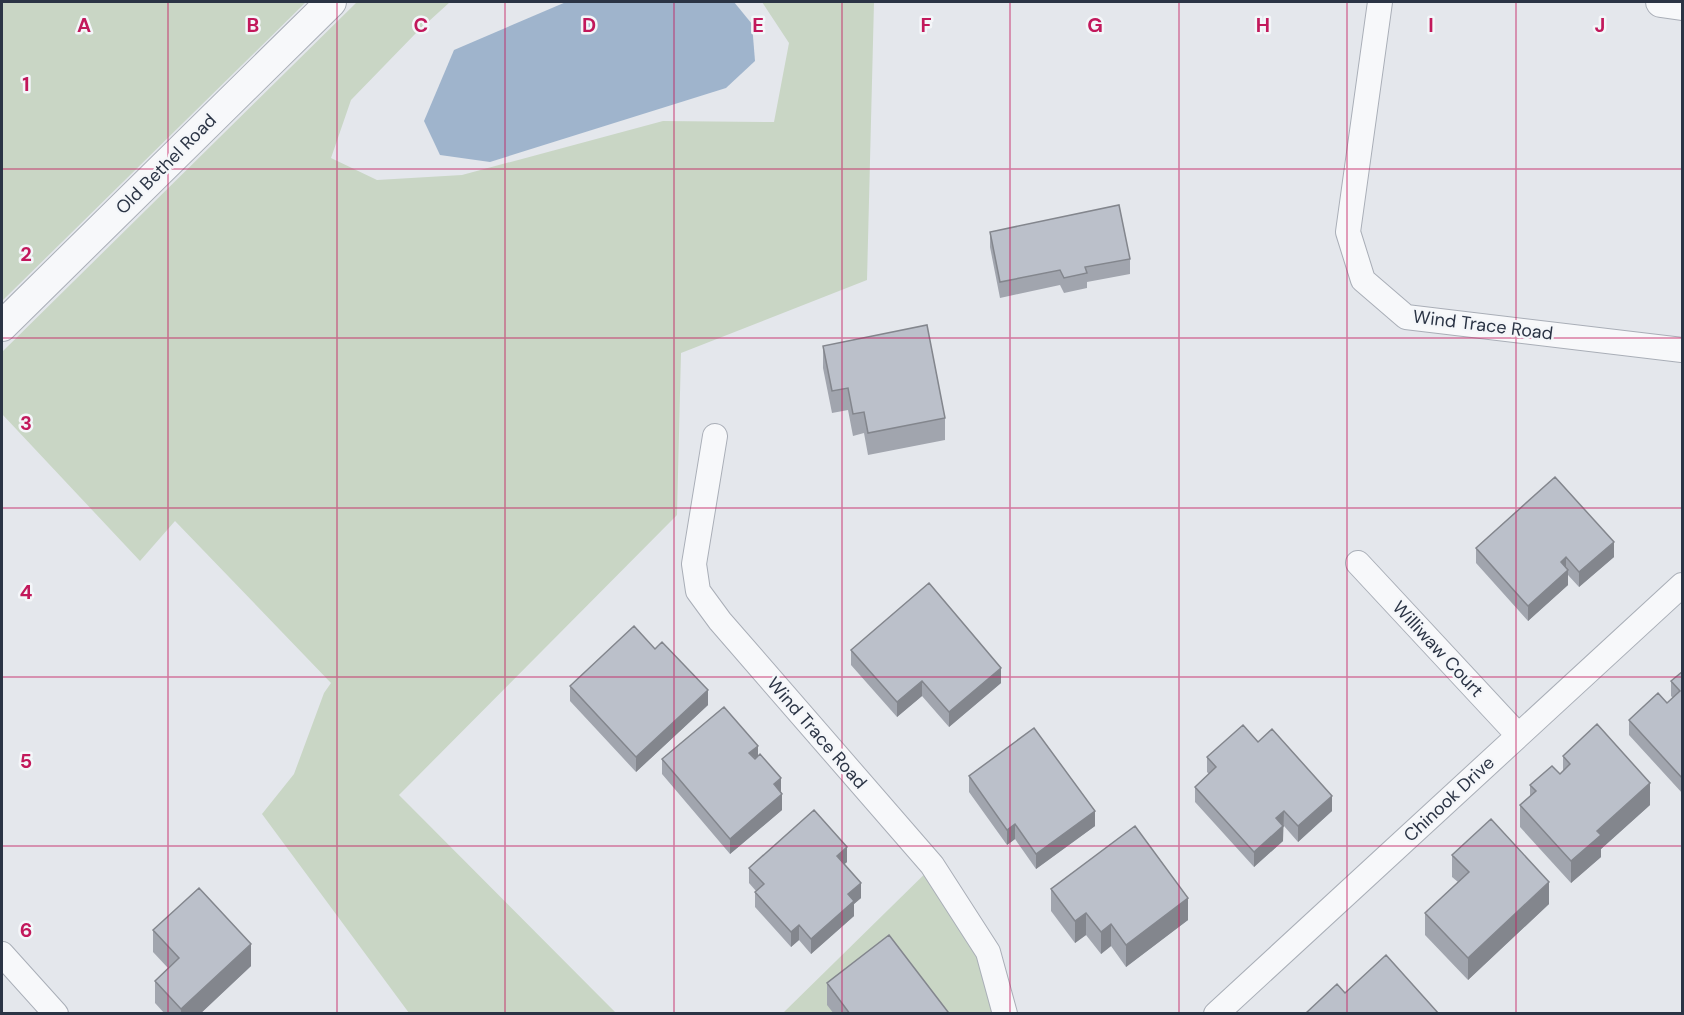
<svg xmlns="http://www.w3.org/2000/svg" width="1684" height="1015" viewBox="0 0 1684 1015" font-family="'DM Sans',sans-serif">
  <rect width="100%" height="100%" fill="#e4e7ec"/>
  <path fill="#c9d6c5" d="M2 2H306L2 301Z
    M357 2H450L417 32 351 100 331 158 377 180 462 175 663 121 774 122 789 43 762 2H874L867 280 681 353 677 515 399 795 616 1013H409L262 814 294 774 324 693 331 683 175 521 140 561 2 414V352Z
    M942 857 1002 1013H783Z"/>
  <path fill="#9fb4cc" d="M566 2H734L752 24 755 61 726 88 490 162 440 155 424 121 454 50Z"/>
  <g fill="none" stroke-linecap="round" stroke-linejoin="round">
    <defs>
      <path id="minor" d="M1380 2 1348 232 1363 280 1406 317 1682 350
        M715 436 694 564 698 591 720 621 932 865 988 952 1005 1014
        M1358 563 1518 735
        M2 954 56 1014
        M1216 1014 1682 585"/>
      <path id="tertiary" d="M1661 2 1682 5
        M2 326 331 2"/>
    </defs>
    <use href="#minor" stroke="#a9aeb7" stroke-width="26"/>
    <use href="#tertiary" stroke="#a9aeb7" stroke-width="32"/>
    <use href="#minor" stroke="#f7f8fa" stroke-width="24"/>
    <use href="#tertiary" stroke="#f7f8fa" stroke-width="30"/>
  </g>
  <path fill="#a1a5ae" d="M990 232 1130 259V274L1087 282V288L1064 293 1060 285 1000 298 990 247Z
    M823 346 945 418V440L868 455 864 433 853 436 848 410 832 413 823 368Z
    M1476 548 1614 557 1579 587 1568 575V585L1528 621 1476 563Z
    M851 650 1001 683 949 727 922 696 897 717 851 665Z
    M1683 671V794L1629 735V720L1667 703 1673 698 1671 696V681Z
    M570 686 708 705 636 772 570 701Z
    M1258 742 1332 811 1298 842 1284 826 1283 828V841L1254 867 1195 802V787L1209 774 1207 772V757Z
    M1563 756 1650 805 1601 849V857L1571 883 1520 827V805L1530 796V785L1560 774 1563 771Z
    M662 759 781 793 782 810 730 854 662 774Z
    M969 776 1095 826 1036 869 1015 839 1007 845 969 792Z
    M1452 855 1549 904 1468 980 1425 935V913L1458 882 1452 877Z
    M847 862 844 864 861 898 854 904V916L811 954 799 940 791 947 755 907V892L756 891 749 883V868Z
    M1051 889 1188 920 1126 967 1111 946 1101 954 1086 935 1075 943 1051 911Z
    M153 930 251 966 200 1014H165L155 1003V981L168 968 153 952Z
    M827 983 948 1014H834L827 1005Z"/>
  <path fill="#83868d" d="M1614 542V557L1579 587V572Z
    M1566 557V572L1568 570V585L1528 621V606L1561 562Z
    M1001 668V683L949 727V712Z
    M922 681V696L897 717V702Z
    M708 690V705L636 772V757Z
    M758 746V761L749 753Z
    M781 778V793L774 784Z
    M1650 783V805L1601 849V857L1571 883V861L1597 831Z
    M782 794V810L730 854V839Z
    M1332 796V811L1298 842V826Z
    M1095 811V826L1036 869V854Z
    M1284 811 1283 841 1254 867V852L1276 818Z
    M1015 824V839L1007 845V830Z
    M847 847V862L837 871V856Z
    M1549 882V904L1468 980V958Z
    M861 883V898L854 904V916L811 954V939L848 894Z
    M1188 898V920L1126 967V945Z
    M1086 913V935L1075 943V921Z
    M1111 924V946L1101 954V932Z
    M799 925V940L791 947V932Z
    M251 944V966L200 1014H181V1009Z"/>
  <path fill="#bbc0ca" stroke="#83868d" stroke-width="1.5" d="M1119 205 1130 259 1085 267 1087 273 1064 278 1060 270 1000 282 990 232Z
    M927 325 945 418 868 433 864 412 853 414 848 388 832 391 823 346Z
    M1555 477 1614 542 1579 572 1566 557 1561 562 1568 570 1528 606 1476 548Z
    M929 583 1001 668 949 712 922 681 897 702 851 650Z
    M634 626 655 649 662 642 708 690 636 757 570 686Z
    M1683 671V779L1629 720 1658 693 1667 703 1680 691 1671 681Z
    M724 707 758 746 749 753 755 759 760 754 781 778 774 784 782 794 730 839 662 759Z
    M1597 724 1650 783 1597 831 1601 835 1571 861 1520 805 1536 791 1530 785 1552 766 1560 774 1570 764 1563 756Z
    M1243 725 1258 742 1272 729 1332 796 1298 826 1284 811 1276 818 1283 826 1254 852 1195 787 1216 767 1207 757Z
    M1034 728 1095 811 1036 854 1015 824 1007 830 969 776Z
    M814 810 847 847 837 856 861 883 848 894 854 901 811 939 799 925 791 932 755 892 764 884 749 868Z
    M1491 819 1549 882 1468 958 1425 913 1469 872 1452 855Z
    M1135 826 1188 898 1126 945 1111 924 1101 932 1086 913 1075 921 1051 889Z
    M199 888 251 944 181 1009 155 981 179 958 153 930Z
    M889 935 948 1012 946 1014H850L827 983Z
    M1386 955 1439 1014 1306 1013 1337 984 1345 993Z"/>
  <path fill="none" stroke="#c2185b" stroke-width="1.5" stroke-opacity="0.55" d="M168 2V1014M337 2V1014M505 2V1014M674 2V1014M842 2V1014M1010 2V1014M1179 2V1014M1347 2V1014M1516 2V1014M2 169H1682M2 338H1682M2 508H1682M2 677H1682M2 846H1682"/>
  <g text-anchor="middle" stroke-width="5" stroke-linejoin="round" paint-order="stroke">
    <g font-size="18" fill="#2b3445" stroke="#f4f6f9">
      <text transform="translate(166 164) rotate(-45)" y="6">Old Bethel Road</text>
      <text transform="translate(1483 325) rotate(7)" y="6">Wind Trace Road</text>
      <text transform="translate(1438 649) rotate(47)" y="6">Williwaw Court</text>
      <text transform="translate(817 733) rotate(49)" y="6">Wind Trace Road</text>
      <text transform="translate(1449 799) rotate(-43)" y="6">Chinook Drive</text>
    </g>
  </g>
  <g font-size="20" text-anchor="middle" font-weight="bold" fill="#c2185b" stroke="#f4f6f9" stroke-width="5" stroke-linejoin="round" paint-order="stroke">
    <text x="84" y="32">A</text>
    <text x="253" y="32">B</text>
    <text x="421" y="32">C</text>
    <text x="589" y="32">D</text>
    <text x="758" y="32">E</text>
    <text x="926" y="32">F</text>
    <text x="1095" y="32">G</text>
    <text x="1263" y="32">H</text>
    <text x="1431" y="32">I</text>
    <text x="1600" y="32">J</text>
    <text x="26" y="91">1</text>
    <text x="26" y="261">2</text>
    <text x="26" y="430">3</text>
    <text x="26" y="599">4</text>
    <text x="26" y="768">5</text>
    <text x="26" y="937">6</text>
  </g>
  <rect width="1684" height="1015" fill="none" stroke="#2b3445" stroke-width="6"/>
</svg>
